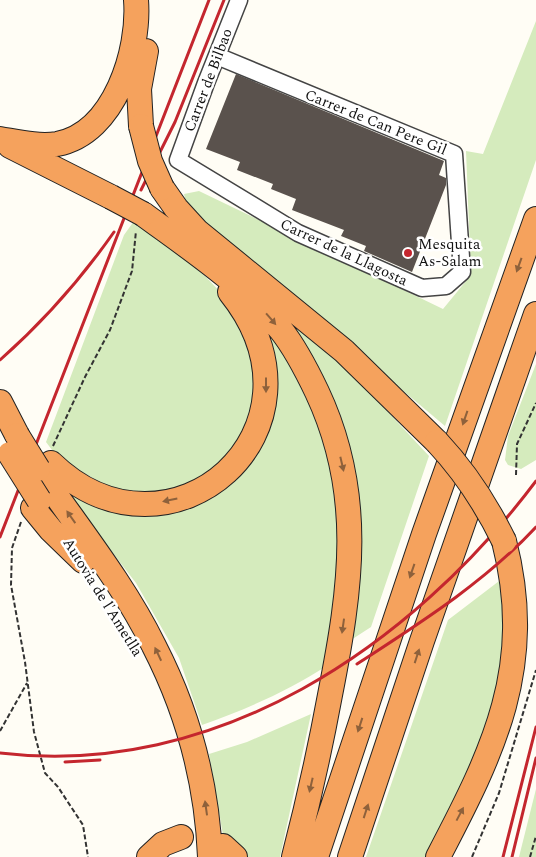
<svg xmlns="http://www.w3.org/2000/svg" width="536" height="857" viewBox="0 0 536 857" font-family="Spectral,serif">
  <rect width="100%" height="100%" fill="#fffdf5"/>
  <path fill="#d5ebbd" d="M536 21V160L445 426 188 210 184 194 199 191 443 309 471 275 466 151 483 154Z
    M134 221 174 249 206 277 224 296 249 338 256 404 233 452 200 481 160 494 117 492 58 458 46 442 124 235Z
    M265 300 341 364 375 398 429 456 371 627 351 640 355 485 346 437 330 396Z
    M254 313 290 360 316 410 336 490 340 548 328 665C288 691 247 709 202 725L179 658 136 583 65 491C82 500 118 513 137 514 191 516 241 489 265 440 269 431 271 417 272 407 275 391 278 374 275 358 273 346 260 325 254 313Z
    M536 364V460L521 469 508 465 505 460 508 436Z
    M507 575 509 620 493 720 429 857H366L448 620Z
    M311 714 280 857H243L223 835 209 754 247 742Z
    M536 789V857H519Z"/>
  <path fill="#5a524d" d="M236 74 444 161 439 175 446 178V185L412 272 364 251 366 246 341 236 344 230 292 210 296 199 271 189 273 184 237 170 240 162 206 149Z"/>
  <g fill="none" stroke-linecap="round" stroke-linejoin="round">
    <defs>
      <path id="minor" d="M217 56 454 154 462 272 446 286 422 288 298 233 178 160 206 83 239 0"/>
      <path id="highway" d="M141 126 139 89 146 51
        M0 139C18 142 39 147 57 144 115 133 140 50 136 0
        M10 146 111 197
        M162 188 176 208 197 231 344 351 437 442
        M143 214C192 250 242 283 281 330 296 349 307 371 317 392 365 494 351 588 330 695 320 749 308 803 294 857
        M0 402 17 435
        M51 463C170 578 340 429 230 292
        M46 481C83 534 125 587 154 646 188 712 207 783 210 857
        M33 508 51 530 83 561
        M223 846 235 857
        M149 857 163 844 181 837
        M316 857 424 534 536 219
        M350 857 422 641 536 314
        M438 857C494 750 536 666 504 541"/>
    </defs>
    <use href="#minor" stroke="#444" stroke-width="19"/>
    <use href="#highway" stroke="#222" stroke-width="26"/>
    <path stroke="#333" stroke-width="2" stroke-dasharray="5 2.5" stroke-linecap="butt" d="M53 446 85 377 110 330 132 271 136 231
      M516 475 517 444 536 403
      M21 522 12 548 11 585 25 662 34 732 45 773 58 787 83 825 88 857
      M0 731 27 683
      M472 857 499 793 536 670
      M530 857 536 836"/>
    <use href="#minor" stroke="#fff" stroke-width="16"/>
    <use href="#highway" stroke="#f5a25d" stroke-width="24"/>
    <path stroke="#c4262e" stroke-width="3" d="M141 190 175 122 224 0
      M0 360C43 322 81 279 114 232
      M0 537 209 0
      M357 664C420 623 485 582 536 527
      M0 753C216 779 411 647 536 481
      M65 762 100 760
      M503 857 536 727
      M512 857 536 758"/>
    <defs>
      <path id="highway-bridge" d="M141 126 150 161 162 188
        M111 197 143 214
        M17 435 38 469
        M437 442C465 472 486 504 504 541
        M10 454 39 500"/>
    </defs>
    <use href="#highway-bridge" stroke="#222" stroke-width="26" stroke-linecap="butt"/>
    <use href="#highway-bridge" stroke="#f5a25d" stroke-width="24"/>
  </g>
  <defs><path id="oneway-solid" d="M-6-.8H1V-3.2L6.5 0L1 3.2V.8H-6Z" transform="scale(1.25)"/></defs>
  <g fill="#8e613b">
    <use href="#oneway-solid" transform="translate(519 265) rotate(110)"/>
    <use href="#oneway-solid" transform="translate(271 319) rotate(49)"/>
    <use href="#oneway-solid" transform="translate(266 385) rotate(90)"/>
    <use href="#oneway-solid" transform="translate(465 418) rotate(109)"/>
    <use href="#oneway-solid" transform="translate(342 464) rotate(77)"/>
    <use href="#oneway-solid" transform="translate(170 500) rotate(168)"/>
    <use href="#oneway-solid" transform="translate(71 517) rotate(-125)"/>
    <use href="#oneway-solid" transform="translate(412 571) rotate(109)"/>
    <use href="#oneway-solid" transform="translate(343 626) rotate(98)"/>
    <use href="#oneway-solid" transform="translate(158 654) rotate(-115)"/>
    <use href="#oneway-solid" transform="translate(417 656) rotate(-72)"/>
    <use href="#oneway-solid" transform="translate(360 725) rotate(108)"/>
    <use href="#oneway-solid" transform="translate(311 785) rotate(103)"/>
    <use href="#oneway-solid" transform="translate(206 808) rotate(-98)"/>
    <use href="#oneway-solid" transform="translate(366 811) rotate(-72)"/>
    <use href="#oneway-solid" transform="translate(460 814) rotate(-62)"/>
  </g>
  <circle fill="#c4262e" stroke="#fff" stroke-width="2" cx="408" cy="253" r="5"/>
  <g text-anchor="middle" stroke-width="5" stroke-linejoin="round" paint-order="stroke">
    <g font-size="15" fill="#111" stroke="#fff">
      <text transform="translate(208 80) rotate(-69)" y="5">Carrer de Bilbao</text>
      <text transform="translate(376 122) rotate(22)" y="5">Carrer de Can Pere Gil</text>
      <text transform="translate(344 252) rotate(25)" y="5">Carrer de la Llagosta</text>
      <text transform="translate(103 597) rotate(58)" y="5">Autovia de l'Ametlla</text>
    </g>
    <g font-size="15" fill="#111" stroke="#fff" text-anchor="start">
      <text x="418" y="249">Mesquita<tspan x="418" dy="17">As-Salam</tspan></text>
    </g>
  </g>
</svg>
